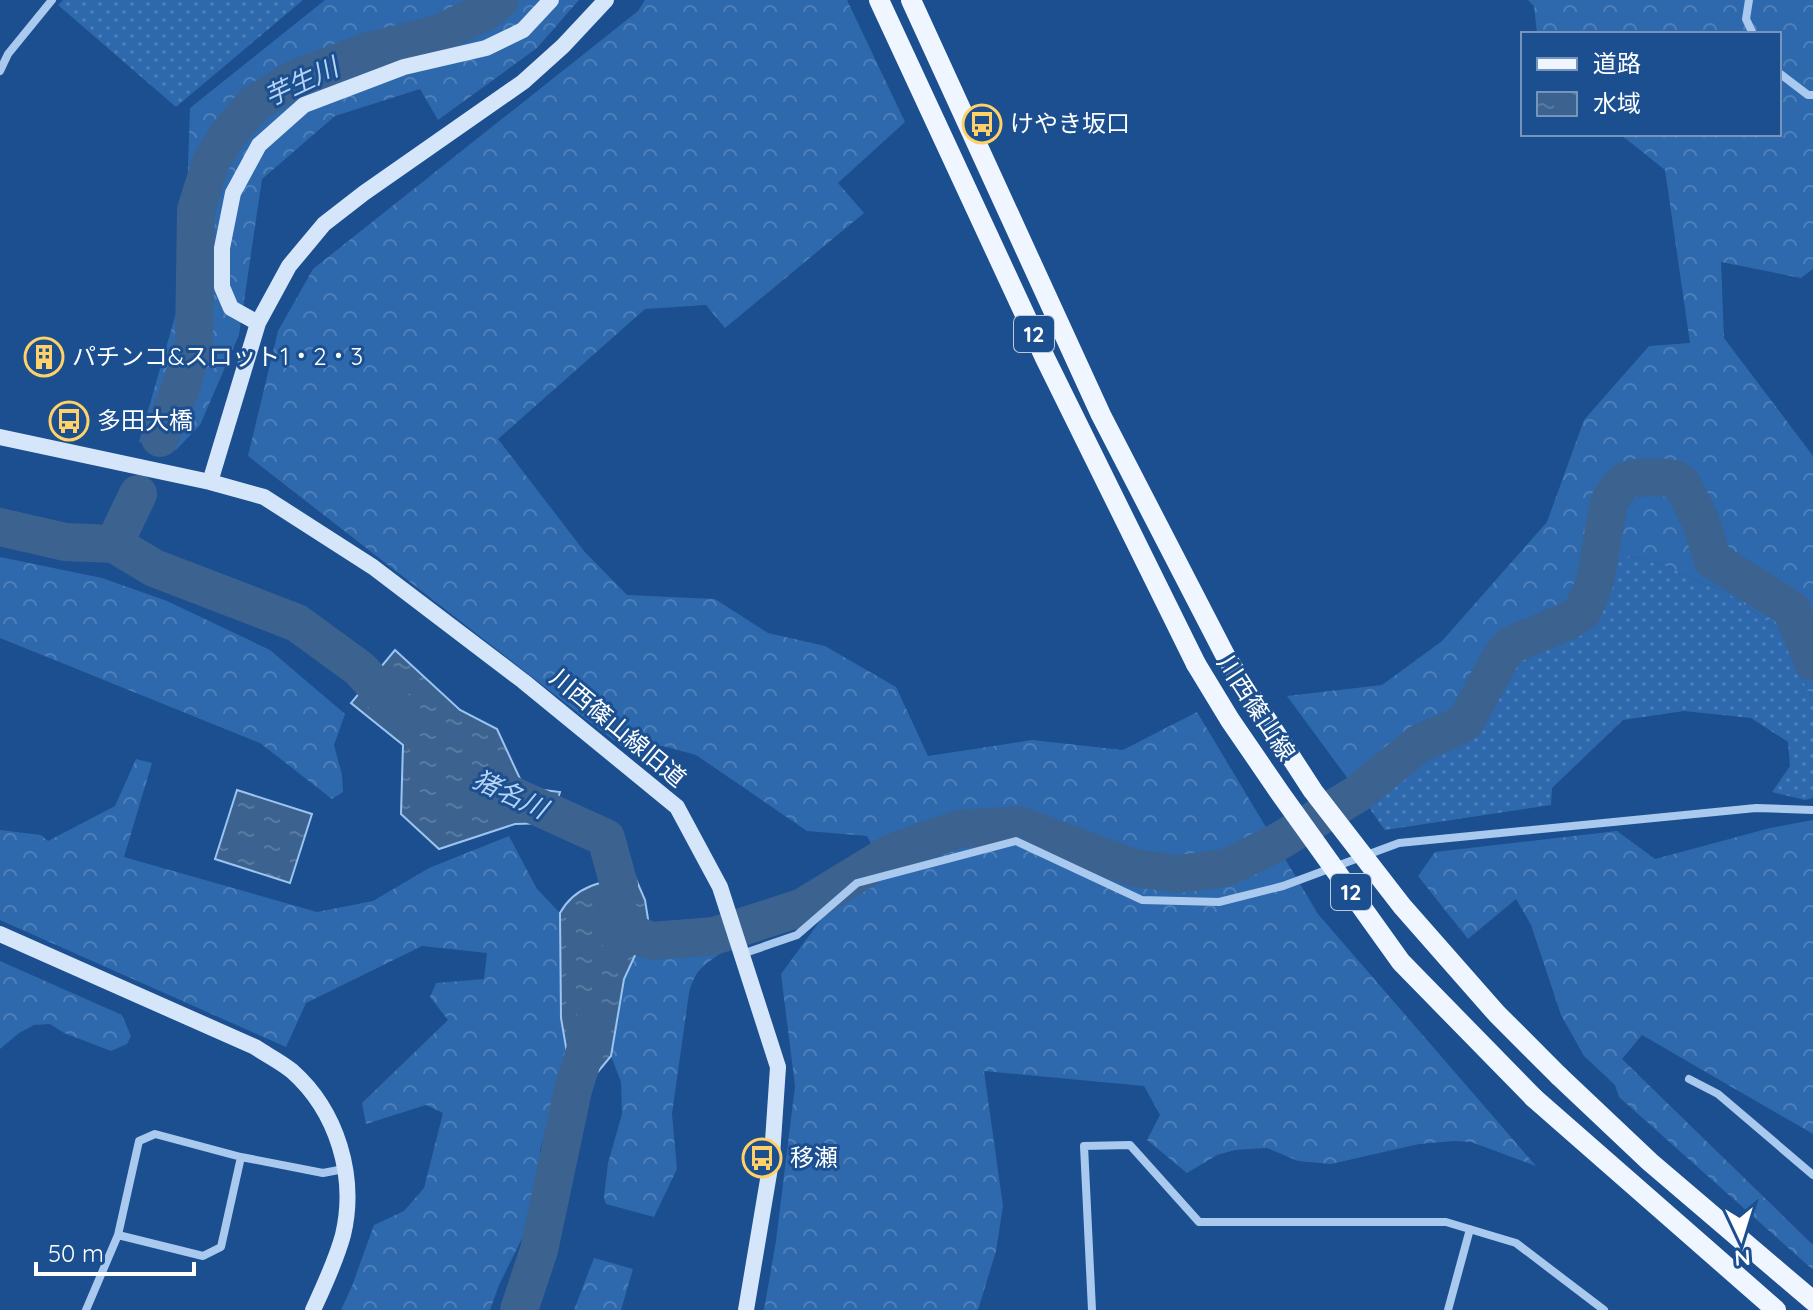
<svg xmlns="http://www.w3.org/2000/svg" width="1813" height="1310" viewBox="0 0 1813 1310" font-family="Quicksand,'Noto Sans JP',sans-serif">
  <defs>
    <pattern id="grass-dots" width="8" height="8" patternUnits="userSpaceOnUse" patternTransform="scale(2)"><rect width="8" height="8" fill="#2e69ad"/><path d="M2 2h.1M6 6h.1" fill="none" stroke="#4d80b9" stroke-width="1.8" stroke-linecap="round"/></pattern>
    <pattern id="forest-crowns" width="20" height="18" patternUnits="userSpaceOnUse" patternTransform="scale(2)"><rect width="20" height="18" fill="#2e69ad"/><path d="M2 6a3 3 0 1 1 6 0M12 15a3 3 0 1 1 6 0" fill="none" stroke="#4d80b9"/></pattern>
    <pattern id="water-ripples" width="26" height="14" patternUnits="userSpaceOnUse" patternTransform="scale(2)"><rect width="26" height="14" fill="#3c6290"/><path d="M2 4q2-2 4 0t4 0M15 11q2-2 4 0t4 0" fill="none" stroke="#597aa1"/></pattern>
  </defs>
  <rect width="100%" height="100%" fill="#1b4f8f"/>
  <path fill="url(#grass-dots)" d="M63 0H303L176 107 58 5Z
    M1629 556 1670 567 1694 580 1725 591 1780 631 1808 692 1813 697V798L1805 800 1772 792 1790 766 1788 742 1751 718 1684 711 1623 720 1552 788 1551 805 1385 830 1365 802 1484 712 1514 652 1578 621 1621 558Z"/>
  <path fill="url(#forest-crowns)" d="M325 0H579L537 48 438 120 420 89 335 116 262 179 239 335 200 425 176 450 139 442 184 285 190 108Z
    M645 0H847L905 122 838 183 864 213 725 328 706 305 645 309 498 439 584 551 627 595 715 599 768 633 825 646 896 687 928 756 1032 740 1123 750 1197 712 1318 914 1536 1166 1471 1142 1454 1141 1419 1144 1331 1164 1298 1161 1267 1148 1235 1150 1217 1155 1187 1173 1147 1140 1160 1115 1144 1086 984 1071 1003 1206 996 1251 978 1310H764L776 1241 795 1086 781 974 858 869 875 851 867 836 807 831 696 755 663 746 622 747 248 456 278 331 313 269 638 11Z
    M1528 0H1813V269L1801 278 1721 262 1724 338 1813 456V697L1808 692 1780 631 1725 591 1694 580 1670 567 1629 556 1621 558 1578 621 1514 652 1484 712 1365 802 1287 696 1382 685 1442 641 1547 522 1584 420 1649 346 1690 343 1665 170 1620 134H1779V34H1537L1534 6Z
    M0 557 102 578 167 601 270 650 345 714 334 745 342 775 343 792 332 799 260 743 0 638Z
    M136 759 152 763 124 857 317 912 373 901 429 868 509 836 537 889 560 913 561 1018 566 1053 548 1125 540 1150V1186L532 1218 499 1285 490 1310H341L352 1286 374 1225 404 1211 424 1188 443 1113 426 1105 366 1124 362 1103 448 1020 430 997 436 983 484 979 487 953 422 946 306 1003 286 1047 0 920V830L41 835 48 841 115 806Z
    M1813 820V1134L1642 1035 1622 1059 1813 1245V1270L1619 1097 1615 1085 1584 1056 1561 1015 1531 925 1516 899 1468 939 1418 876 1435 852 1617 831 1655 859 1770 828Z
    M706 923 724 944 723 952C703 965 695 970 689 993L672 1114 677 1169 654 1217 606 1204 604 1197 608 1163 622 1114 621 1082 611 1056 624 979 649 925Z
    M0 961 122 1015 131 1036 127 1044 111 1051 64 1033 50 1024 34 1025 19 1033 0 1049Z
    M594 1258 633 1269 621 1310H574Z"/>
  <path fill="url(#water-ripples)" stroke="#9cc4f0" stroke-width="2" d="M395 650 460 710 497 729 521 781 528 788 560 792 550 823 515 824 439 849 401 814 403 745 351 703Z
    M237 790 312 814 290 883 215 859Z
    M635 877 645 900 649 925 624 979 611 1056 587 1085 569 1065 561 1018 560 913C576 884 604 881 635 877Z"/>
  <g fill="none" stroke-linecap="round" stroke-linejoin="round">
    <path stroke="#3c6290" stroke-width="38" d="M160 438 181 388 194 342 196 210 211 162 229 133 255 103 295 79 366 52 438 34 483 13 500 0
      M0 527 65 542 114 544 154 568 297 623 360 669 405 719
      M114 544 138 494
      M505 792 606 838 619 885 615 931
      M615 928 652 941 714 936 803 907 893 852 959 829 1019 825 1134 868 1179 874 1225 868 1271 846 1357 794 1420 743 1459 726 1466 721 1501 657 1511 645 1570 620 1583 611 1595 581 1609 502 1618 488 1627 480 1635 478 1659 477 1675 479 1682 484 1701 522 1713 560 1791 609 1813 662
      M519 1310 539 1250 573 1090 593 1025"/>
    <path stroke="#a9c9ee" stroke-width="8" d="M1749 0 1746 19 1753 34
      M0 71 8 54 52 0
      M1779 73 1808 95H1813
      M742 954 797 935 857 883 1016 841 1142 900 1219 902 1283 886 1399 843 1756 808 1813 810
      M1689 1079 1718 1094 1813 1175
      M118 1235 203 1256 221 1247 241 1157
      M86 1310 118 1235 139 1141 155 1134 241 1157 323 1173 344 1169
      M1092 1310 1084 1146 1130 1145 1199 1222H1446L1516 1243 1604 1310
      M1448 1310 1470 1229"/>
    <path stroke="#d6e6fa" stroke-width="16" d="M258 323 231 308 222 287V248L233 193 259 145 304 105 404 67 486 48 523 30 551 0
      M0 437 210 482 264 497 373 567 523 681 677 807 720 887 778 1067 772 1156 746 1310
      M210 482 258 323 289 266 324 224 364 193 523 82 563 46 606 0
      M0 934 255 1047C267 1055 281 1062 292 1071 337 1111 357 1176 343 1235 336 1261 324 1286 313 1310"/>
    <path stroke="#f0f6ff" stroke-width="20" d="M879 0 1045 358 1196 664
      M911 0 1101 415 1226 657
      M1559 1076 1650 1162 1813 1301
      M1534 1098 1776 1310"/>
    <path stroke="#f0f6ff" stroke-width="20" d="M1226 657 1313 791 1402 906 1497 1014 1559 1076
      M1196 664 1230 720 1280 793 1401 962 1534 1098"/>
  </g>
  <defs>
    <symbol id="bus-ring" viewBox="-11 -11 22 22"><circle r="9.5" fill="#1b4f8f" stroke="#ffd166" stroke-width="1.5"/><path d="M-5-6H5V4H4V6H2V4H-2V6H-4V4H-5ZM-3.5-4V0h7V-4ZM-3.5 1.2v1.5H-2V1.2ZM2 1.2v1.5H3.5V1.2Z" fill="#ffd166"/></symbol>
    <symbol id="building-ring" viewBox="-11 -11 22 22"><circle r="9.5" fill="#1b4f8f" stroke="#ffd166" stroke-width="1.5"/><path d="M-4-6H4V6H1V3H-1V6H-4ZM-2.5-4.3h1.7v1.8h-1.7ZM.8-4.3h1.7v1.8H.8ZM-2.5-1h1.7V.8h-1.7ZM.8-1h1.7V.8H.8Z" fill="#ffd166"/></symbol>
  </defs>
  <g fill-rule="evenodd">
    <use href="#bus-ring" x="960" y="102" width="44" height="44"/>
    <use href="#building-ring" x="22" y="335" width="44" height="44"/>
    <use href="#bus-ring" x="47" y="399" width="44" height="44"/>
    <use href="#bus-ring" x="740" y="1136" width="44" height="44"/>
  </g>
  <g text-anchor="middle" stroke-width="6" stroke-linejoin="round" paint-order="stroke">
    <g fill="#1b4f8f" stroke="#bbcadd" stroke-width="2">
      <rect x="1014" y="316" width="40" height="36" rx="6"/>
      <rect x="1331" y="874" width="40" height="36" rx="6"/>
    </g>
    <g font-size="22" font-weight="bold" fill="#fff">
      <text x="1034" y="342">12</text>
      <text x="1351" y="900">12</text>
    </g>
    <g font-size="24" fill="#fff" stroke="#1b4f8f" text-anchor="start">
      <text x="1010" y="132">けやき坂口</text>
      <text x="72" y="365">パチンコ&amp;スロット1・2・3</text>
      <text x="97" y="429">多田大橋</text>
      <text x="790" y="1166">移瀬</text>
    </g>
    <g font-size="24" fill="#fff" stroke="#1b4f8f">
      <text transform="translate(1256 708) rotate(57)" y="8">川西篠山線</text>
      <text transform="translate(618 728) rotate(40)" y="8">川西篠山線旧道</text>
    </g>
    <g font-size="26" font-style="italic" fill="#b5d3f5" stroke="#1b4f8f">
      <text transform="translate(301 82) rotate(-25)" y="9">芋生川</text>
      <text transform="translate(510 794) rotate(25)" y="9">猪名川</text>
    </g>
  </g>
  <rect x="1521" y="32" width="260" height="104" fill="#1b4f8f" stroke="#7695bc" stroke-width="2"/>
  <rect x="1537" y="58" width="40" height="12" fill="#f0f6ff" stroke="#7695bc" stroke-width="2"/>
  <text x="1593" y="72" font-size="24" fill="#ffffff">道路</text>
  <rect x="1537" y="92" width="40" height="24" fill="url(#water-ripples)" stroke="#7695bc" stroke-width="2"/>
  <text x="1593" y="112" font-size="24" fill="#ffffff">水域</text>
  <g transform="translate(1741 1238) rotate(176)" stroke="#1b4f8f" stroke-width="6" paint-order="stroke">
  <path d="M0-6L14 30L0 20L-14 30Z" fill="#ffffff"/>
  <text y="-12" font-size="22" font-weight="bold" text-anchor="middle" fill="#ffffff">N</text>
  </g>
  <path d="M36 1262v12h158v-12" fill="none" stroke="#ffffff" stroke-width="4"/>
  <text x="48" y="1262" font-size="24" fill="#ffffff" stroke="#1b4f8f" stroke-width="6" paint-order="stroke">50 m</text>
</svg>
